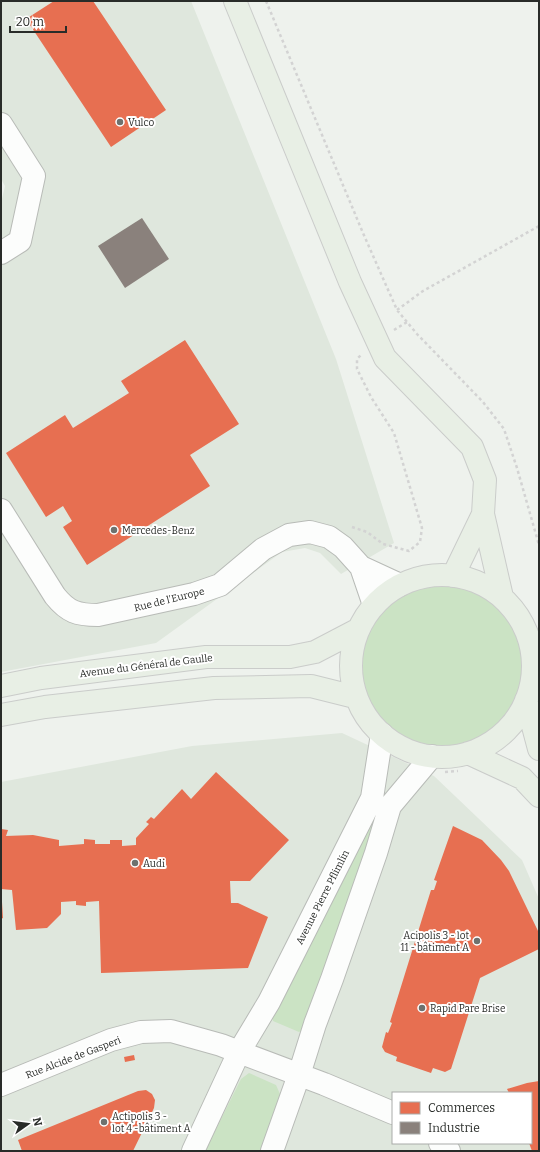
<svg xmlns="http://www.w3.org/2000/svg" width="540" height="1152" viewBox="0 0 540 1152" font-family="Bitter,serif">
  <rect width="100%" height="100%" fill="#eef2ed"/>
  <path fill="#dfe7dd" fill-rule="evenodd" d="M1 1H191L336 359 394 543 341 574 320 553 305 548 282 552 156 643 1 672V203L5 186 1 179Z
    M342 733 434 776 522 860 539 899V1151H1V782L192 746ZM393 1093H531V1143H393Z"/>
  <path fill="#cbe3c4" d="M361 665a82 82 0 1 1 164 0a82 82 0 1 1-164 0Z
    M375 806 383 809 305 1029 299 1032 273 1021 272 1014Z
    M249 1073 276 1085 280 1094V1099L261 1151H205L241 1079Z"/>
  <path fill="#e76f51" d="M54 1H93L166 110 111 147 26 19Z
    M185 340 239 424 190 455 210 486 87 565 63 527 72 521 63 506 46 517 6 453 65 415 73 428 129 393 121 381Z
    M216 772 289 840 250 881H230L231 903H238L268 917 248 968 101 973 99 901 86 902V906L76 905V901L61 902V914L47 928 16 930 12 890 1 889V829L8 830 6 836 33 835 59 840V846L84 844V839L95 840V844H110V840H122V846L136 845V838L149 824 146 822 151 817 154 819 182 789 191 799Z
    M453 826 482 840 501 860 509 871 539 933V949L480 978 451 1069 445 1072 433 1068 431 1073 396 1061 397 1057 385 1052 382 1047 386 1032 388 1033 392 1023 390 1022 431 890H434L437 881 434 880Z
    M1 902H2L3 918 1 919Z
    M134 1055 135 1060 125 1062 124 1057Z
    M539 1081V1151H532L529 1143H531V1093H509L507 1089 527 1083Z
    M146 1090 152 1094 155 1100 154 1108 133 1151H22L18 1140 138 1091Z"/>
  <path fill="#8a817c" d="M142 218 169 259 125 288 98 246Z"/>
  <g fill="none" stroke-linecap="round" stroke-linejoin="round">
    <defs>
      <path id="minor" d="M1 124 34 176 20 241 1 253
        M1 510 55 596C68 612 77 615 98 615L194 594 220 585 263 549 289 535 310 532 329 537 343 547 361 567 374 605
        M361 567 400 585
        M1 1085 111 1040 141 1032 171 1031 221 1045 239 1052 324 1084 393 1113
        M440 1143 449 1151
        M193 1151 239 1052 269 1002 372 798 382 734
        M272 1151 299 1075 315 1024 332 979 376 853 390 806 432 756"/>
      <path id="major" d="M235 1 350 282 385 358 472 447 485 480 483 514 502 597
        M351 666a91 91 0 1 1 182 0a91 91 0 1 1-182 0Z
        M453 576 483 514
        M1 686 41 678 206 657H290L315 652 359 629
        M526 700 539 749
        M1 715 45 707 214 688 311 686 355 697
        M468 753 522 778 539 796"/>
    </defs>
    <use href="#minor" stroke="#b8bbb7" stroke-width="24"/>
    <use href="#major" stroke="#caccca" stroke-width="24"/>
    <path stroke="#d3d3d3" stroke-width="2.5" stroke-dasharray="3 3" stroke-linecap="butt" d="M266 1 363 233 397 310 417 334 483 402 504 429 517 468 539 545
      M397 310 423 291 539 226
      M394 330 407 322
      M352 527 367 532 383 544 409 551 420 542 422 528 394 433 371 397 357 369V359L361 355
      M445 772 458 771"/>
    <use href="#minor" stroke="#fcfdfc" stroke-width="22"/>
    <use href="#major" stroke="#e8efe5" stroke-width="22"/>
  </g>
  <g fill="#6e716e" stroke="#fff" stroke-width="1.5">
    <circle cx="120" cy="122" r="4"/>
    <circle cx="114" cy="530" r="4"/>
    <circle cx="135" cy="863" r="4"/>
    <circle cx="477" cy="941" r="4"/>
    <circle cx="422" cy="1008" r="4"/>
    <circle cx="104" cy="1122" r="4"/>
  </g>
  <g text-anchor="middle" stroke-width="4" stroke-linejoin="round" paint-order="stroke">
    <g font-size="10" fill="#292c29" stroke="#fff" text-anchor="start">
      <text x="128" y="126">Vulco</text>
      <text x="122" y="534">Mercedes-Benz</text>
      <text x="143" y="867">Audi</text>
      <text x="469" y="939" text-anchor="end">Acipolis 3 - lot<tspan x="469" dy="12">11 - bâtiment A</tspan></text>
      <text x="430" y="1012">Rapid Pare Brise</text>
      <text x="112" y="1120">Actipolis 3 -<tspan x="112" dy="12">lot 4 -bâtiment A</tspan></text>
    </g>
    <g font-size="10" fill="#292c29" stroke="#fff">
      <text transform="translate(169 599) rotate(-14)" y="4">Rue de l'Europe</text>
      <text transform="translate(146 665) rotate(-7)" y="4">Avenue du Général de Gaulle</text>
      <text transform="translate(322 897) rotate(-63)" y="4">Avenue Pierre Pflimlin</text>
      <text transform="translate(73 1057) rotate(-21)" y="4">Rue Alcide de Gasperi</text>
    </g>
  </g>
  <rect width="540" height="1152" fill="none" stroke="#292c29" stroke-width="4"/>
  <rect x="392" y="1092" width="140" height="52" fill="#ffffff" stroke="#a9aba9"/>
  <rect x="400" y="1102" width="20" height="12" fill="#e76f51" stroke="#a9aba9"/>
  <text x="428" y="1112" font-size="12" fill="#292c29">Commerces</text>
  <rect x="400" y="1122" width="20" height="12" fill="#8a817c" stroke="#a9aba9"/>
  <text x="428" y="1132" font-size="12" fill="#292c29">Industrie</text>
  <g transform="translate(28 1124) rotate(76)" stroke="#ffffff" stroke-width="3" paint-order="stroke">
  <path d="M0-3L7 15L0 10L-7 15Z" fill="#292c29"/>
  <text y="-6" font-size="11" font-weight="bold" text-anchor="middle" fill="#292c29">N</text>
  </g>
  <path d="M10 26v6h56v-6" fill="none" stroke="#292c29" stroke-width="2"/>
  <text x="16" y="26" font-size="12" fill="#292c29" stroke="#ffffff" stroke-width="3" paint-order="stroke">20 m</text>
</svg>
